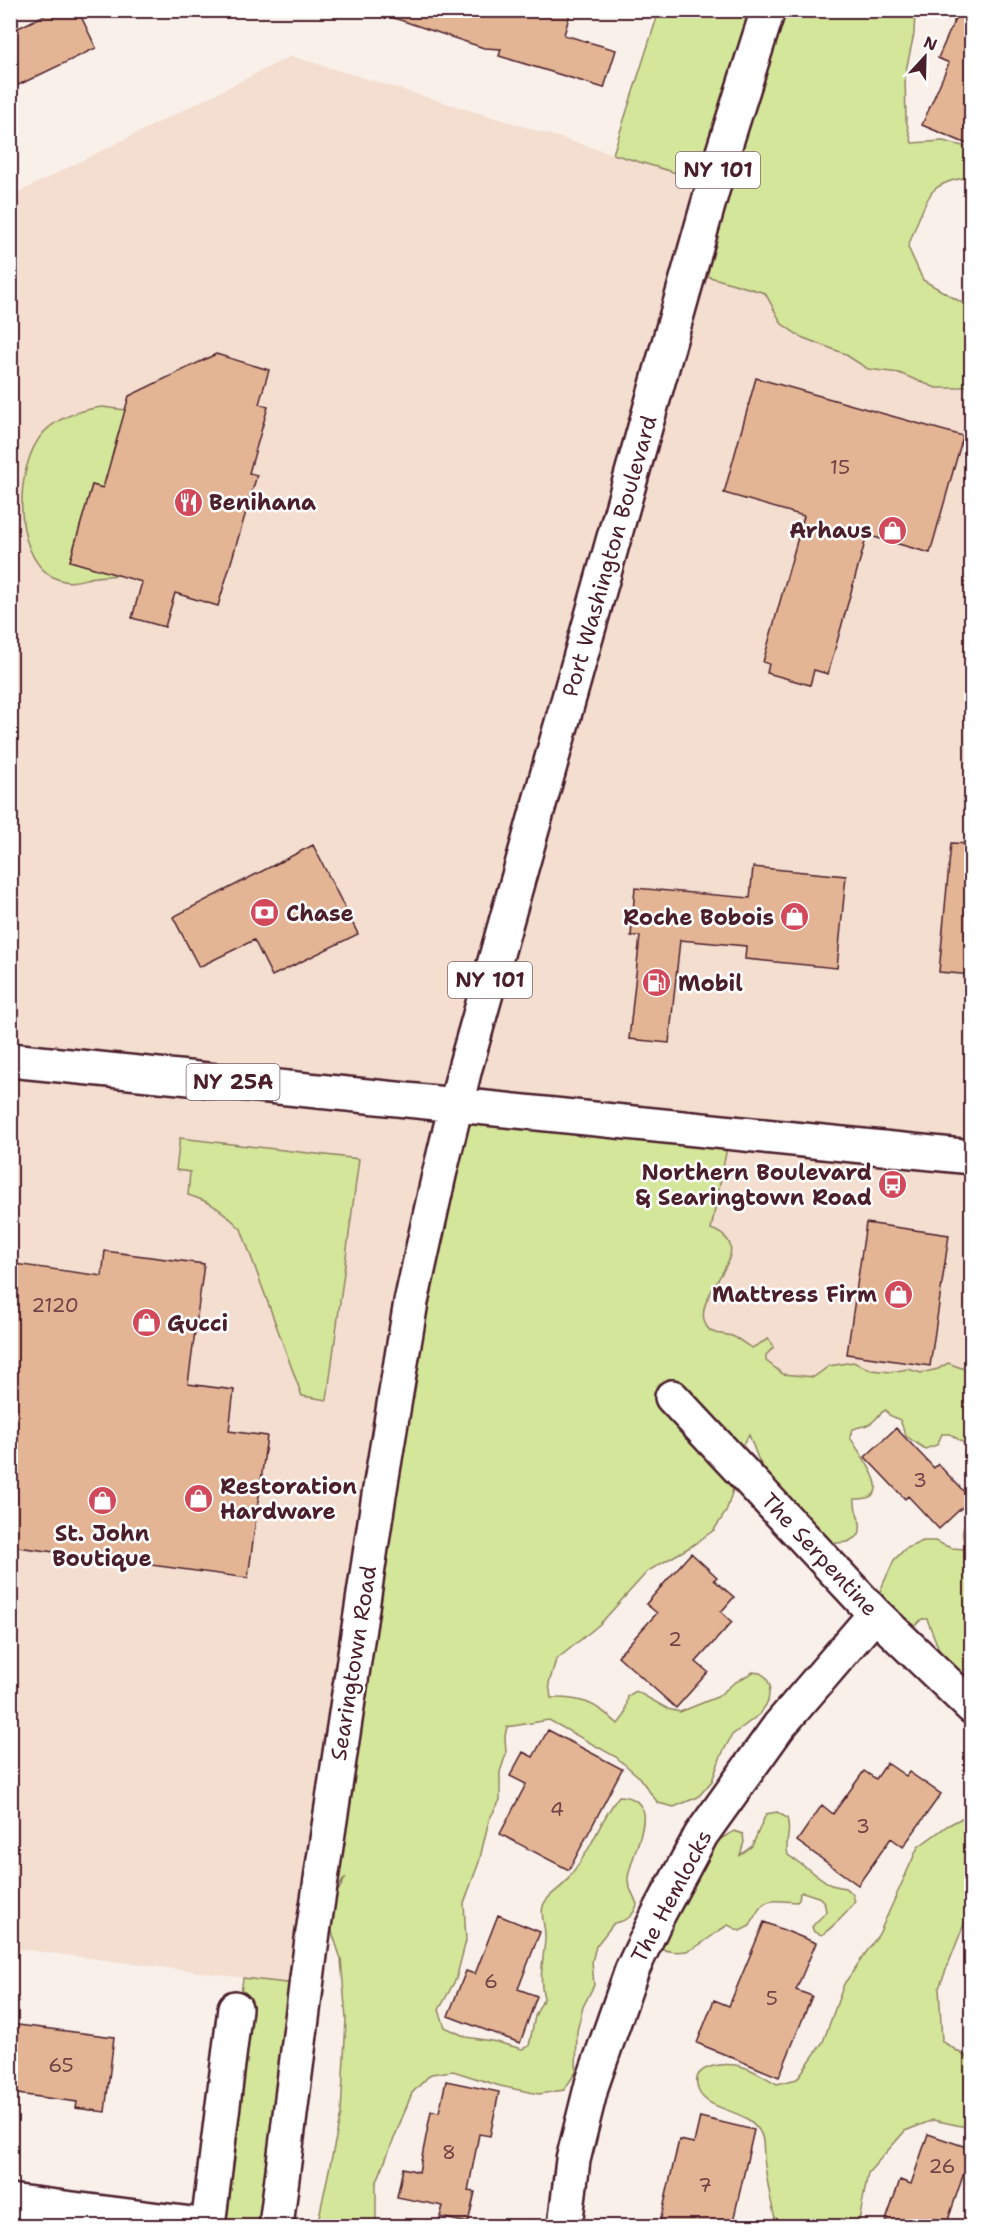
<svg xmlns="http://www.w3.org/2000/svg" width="982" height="2237" viewBox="0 0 982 2237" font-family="'Shantell Sans',sans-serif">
  <rect width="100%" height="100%" fill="#faf0ea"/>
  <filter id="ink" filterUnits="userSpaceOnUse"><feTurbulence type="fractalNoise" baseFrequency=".0167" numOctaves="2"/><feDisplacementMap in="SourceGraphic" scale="12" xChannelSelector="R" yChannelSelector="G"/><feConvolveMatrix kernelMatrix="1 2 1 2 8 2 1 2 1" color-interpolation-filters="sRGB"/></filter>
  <g filter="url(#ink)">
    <path fill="#f3ded0" d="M291 56 713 184 689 271 971 353V1391L683 1365 542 1112 307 1986 11 1948V196Z"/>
    <path fill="#d4e69a" stroke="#8f8262" stroke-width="1.5" d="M659 11H915L914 34 905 75 906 120 912 143 943 141 971 148 972 178C960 177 944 182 935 189 925 197 913 234 908 247L923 280 966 305 971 306V385L955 388H936L899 373 868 369 843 353 801 337 782 324 765 293 689 271 713 184 613 154Z
      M102 407 125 410 142 500 92 485 70 561 119 575C111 576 103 576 96 577 85 578 75 584 64 581 10 569 13 465 44 432 60 416 81 410 102 407Z
      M455 1104 730 1132 711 1229C766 1249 686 1295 707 1327 713 1337 727 1332 736 1338 742 1341 745 1345 752 1348L768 1339 772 1343 773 1348 766 1355V1361L783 1374 814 1377 829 1366 853 1362 871 1370 891 1372 908 1369 921 1373 938 1369 948 1363 964 1369 971 1377V1448L950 1434H942L937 1445 925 1449 906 1436 900 1420 889 1415 886 1410C879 1413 877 1419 871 1423 866 1427 858 1426 852 1430L850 1437C859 1454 901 1501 855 1499 853 1513 864 1519 859 1535L848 1542 827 1544 780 1491 759 1461 749 1435 739 1451 734 1486 726 1512 714 1530 690 1547 648 1571 600 1624 556 1660 549 1683 551 1698C581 1697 596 1703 618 1724L625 1715 628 1696 636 1691 668 1709 680 1712 717 1697 734 1683 753 1672 760 1673 766 1677 770 1686 768 1702 760 1714 732 1735 721 1756 712 1781 698 1797 674 1807 658 1803 638 1776 616 1757 549 1720 507 1727 505 1736 506 1754 500 1772V1800L489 1820 479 1862 464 1903 466 1941 456 1979 439 2010 445 2027 466 2037 497 2042 522 2049 529 2046 535 2016 544 1998C538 1978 544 1958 545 1938 546 1927 540 1917 543 1906 547 1894 562 1889 568 1879 576 1867 585 1856 591 1844 600 1827 607 1811 619 1796 666 1798 631 1852 628 1878 627 1887 635 1896 637 1905 633 1917 626 1921 614 1923L596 1946 592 1962 594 1985 583 2007 577 2031 576 2072 564 2090 539 2094 500 2086 453 2071 431 2074 412 2093 376 2184V2226H317L341 2114 346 2019 341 1959 332 1932 333 1900 346 1877 316 1913Z
      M180 1138 359 1159 327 1400 302 1396 241 1229C223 1211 212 1202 188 1195L190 1172 176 1170Z
      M971 1514V1686L942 1657 927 1619H922L908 1632 876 1638 866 1635 875 1602 894 1560 905 1549 923 1541H935L951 1548 966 1549C960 1533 962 1528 971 1514Z
      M777 1812 787 1818C792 1835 784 1839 788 1855L831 1885 845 1888 852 1893 855 1901C851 1910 830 1929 822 1935L814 1932 812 1927C816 1921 822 1918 826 1911L824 1901 818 1897 803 1892 800 1893 799 1900 797 1902C766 1900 763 1897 750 1926L740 1931 728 1925C699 1942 693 1961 655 1947L648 1908 653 1883 667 1865 707 1847 734 1831 743 1834 744 1842 740 1855 752 1846 766 1814Z
      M971 1813V1906L939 1988 942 2041 971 2060V2128L933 2120 905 2131 868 2173 858 2226H777C771 2204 767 2182 764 2159 763 2150 765 2139 760 2132 746 2106 701 2113 697 2085 693 2064 726 2063 740 2066 753 2069 766 2078 777 2084L797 2079 823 2042 844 1984 879 1934 918 1847 947 1826Z
      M243 1978 304 1985 272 2226H210Z"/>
    <path fill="#e4b595" stroke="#4a1f2b" stroke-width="1.5" d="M55 10H78L96 48 10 89V32Z
      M389 10H571L564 35 616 50 604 88 499 56 501 49 484 48 388 16Z
      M959 10H972V146L922 125 949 63 938 58Z
      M216 354 269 370 259 404 268 407 249 473 257 475 218 606 175 593 165 627 132 618 142 582 70 561 92 485 103 488 129 396Z
      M756 378 963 436 930 553 867 535 828 674 814 670 810 685 767 673 769 664 763 662 804 516 724 493Z
      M951 843 972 844V975L939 972Z
      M313 845 358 934 272 976 254 940 199 967 173 917Z
      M753 867 846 876 837 968 745 959 746 946 680 940 669 1043 629 1039 640 936H631L635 888 750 898Z
      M866 1223 949 1235 930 1366 847 1354Z
      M105 1251 204 1264 188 1384 234 1390 229 1431 267 1436 248 1578 10 1546V1298L15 1264 102 1276Z
      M896 1428 934 1468 938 1464 971 1499 939 1529 908 1496 905 1499 865 1457Z
      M691 1553 717 1577 714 1580 734 1597 721 1612 732 1622 696 1662 708 1672 676 1708 618 1656 657 1613 646 1604Z
      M548 1730 622 1769 569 1870 500 1834 526 1784 510 1776 523 1752 533 1757Z
      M887 1763 906 1776 909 1772 941 1794 903 1847 891 1838 858 1885 797 1841 822 1805 833 1814 864 1771 876 1779Z
      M498 1915 540 1932 518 1989 537 1996 520 2043 448 2016 466 1971 475 1974Z
      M764 1922 816 1943 796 1990 812 1996 779 2077 697 2043 714 2000 729 2006Z
      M10 2024 114 2037 105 2112 76 2108 77 2102 10 2093Z
      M446 2081 499 2092 490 2136 479 2134 468 2191 475 2192 468 2223 440 2217 443 2206 397 2197 403 2168 419 2172 431 2111 439 2112Z
      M700 2117 754 2130 732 2226H659L679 2140 694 2143Z
      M928 2134 972 2149 946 2226H884L900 2180 911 2184Z"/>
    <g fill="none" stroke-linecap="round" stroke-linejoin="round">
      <defs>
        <path id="minor" d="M672 1397 875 1614 972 1707
          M10 2201 208 2226
          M208 2226 235 2008
          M565 2226 573 2160 592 2084 632 1970 658 1915 701 1835 779 1726 875 1614"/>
        <path id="primary" d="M10 1060 972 1157
          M276 2226 312 1939 379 1495 411 1302 439 1175 465 1068 629 484 723 152 768 10"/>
      </defs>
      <use href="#minor" stroke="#4a1f2b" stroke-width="38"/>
      <use href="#primary" stroke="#4a1f2b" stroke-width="38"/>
      <use href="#minor" stroke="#fff" stroke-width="33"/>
      <use href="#primary" stroke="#fff" stroke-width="33"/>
    </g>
  </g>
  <defs>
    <symbol id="restaurant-disc" viewBox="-11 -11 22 22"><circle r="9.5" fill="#d1495b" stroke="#fff"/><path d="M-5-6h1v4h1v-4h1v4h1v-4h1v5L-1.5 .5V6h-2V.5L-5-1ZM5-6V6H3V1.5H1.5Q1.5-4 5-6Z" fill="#fff"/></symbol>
    <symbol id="shop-disc" viewBox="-11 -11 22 22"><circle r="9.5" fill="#d1495b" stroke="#fff"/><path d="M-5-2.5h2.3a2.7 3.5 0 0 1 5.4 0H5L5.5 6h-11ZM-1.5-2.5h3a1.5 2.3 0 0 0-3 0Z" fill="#fff"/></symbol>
    <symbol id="bank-disc" viewBox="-11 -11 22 22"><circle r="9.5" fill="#d1495b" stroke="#fff"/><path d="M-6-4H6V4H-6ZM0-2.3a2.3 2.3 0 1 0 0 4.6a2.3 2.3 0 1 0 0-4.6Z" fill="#fff"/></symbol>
    <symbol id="fuel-disc" viewBox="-11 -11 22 22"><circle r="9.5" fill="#d1495b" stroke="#fff"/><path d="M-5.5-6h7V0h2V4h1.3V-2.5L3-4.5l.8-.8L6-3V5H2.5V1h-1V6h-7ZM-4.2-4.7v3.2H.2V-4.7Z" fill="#fff"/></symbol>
    <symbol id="bus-disc" viewBox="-11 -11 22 22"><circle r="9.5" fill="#d1495b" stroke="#fff"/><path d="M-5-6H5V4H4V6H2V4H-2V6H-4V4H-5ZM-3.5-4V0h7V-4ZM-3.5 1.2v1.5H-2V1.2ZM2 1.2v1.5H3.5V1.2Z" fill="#fff"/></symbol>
  </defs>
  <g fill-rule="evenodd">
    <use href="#restaurant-disc" x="172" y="486" width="33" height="33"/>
    <use href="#shop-disc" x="876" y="514" width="33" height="33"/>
    <use href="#bank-disc" x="248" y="896" width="33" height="33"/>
    <use href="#shop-disc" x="778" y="900" width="33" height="33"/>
    <use href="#fuel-disc" x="640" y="966" width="33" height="33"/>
    <use href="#bus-disc" x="876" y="1168" width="33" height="33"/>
    <use href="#shop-disc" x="882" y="1278" width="33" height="33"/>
    <use href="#shop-disc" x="130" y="1306" width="33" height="33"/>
    <use href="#shop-disc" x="182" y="1482" width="33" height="33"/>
    <use href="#shop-disc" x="86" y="1484" width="33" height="33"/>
  </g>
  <g text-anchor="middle" stroke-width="5" stroke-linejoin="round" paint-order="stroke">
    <g font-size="20" fill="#704446">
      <text x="840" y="474">15</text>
      <text x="55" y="1312">2120</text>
      <text x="920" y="1487">3</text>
      <text x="675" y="1646">2</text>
      <text x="557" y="1816">4</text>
      <text x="863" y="1833">3</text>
      <text x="491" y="1988">6</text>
      <text x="772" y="2005">5</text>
      <text x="61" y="2072">65</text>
      <text x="449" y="2159">8</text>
      <text x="942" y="2173">26</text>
      <text x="705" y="2192">7</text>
    </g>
    <g fill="#fff" stroke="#80626b" stroke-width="1.5">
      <rect x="676" y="152" width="84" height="36" rx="4.5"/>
      <rect x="448" y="962" width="84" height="36" rx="4.5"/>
      <rect x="186.5" y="1064" width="93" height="36" rx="4.5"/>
    </g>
    <g font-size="21" font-weight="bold" fill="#4a1f2b">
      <text x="718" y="177">NY 101</text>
      <text x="490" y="987">NY 101</text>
      <text x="233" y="1089">NY 25A</text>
    </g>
    <g font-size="22" font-weight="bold" fill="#4a1f2b" stroke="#fff" text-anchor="start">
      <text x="209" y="510">Benihana</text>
      <text x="872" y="538" text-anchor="end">Arhaus</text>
      <text x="286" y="921">Chase</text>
      <text x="774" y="925" text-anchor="end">Roche Bobois</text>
      <text x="678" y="991">Mobil</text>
      <text x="872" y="1180" text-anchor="end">Northern Boulevard<tspan x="872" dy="25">&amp; Searingtown Road</tspan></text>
      <text x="877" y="1302" text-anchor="end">Mattress Firm</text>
      <text x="167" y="1331">Gucci</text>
      <text x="220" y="1494">Restoration<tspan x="220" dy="25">Hardware</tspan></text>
      <text x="102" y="1541" text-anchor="middle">St. John<tspan x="102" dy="25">Boutique</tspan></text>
    </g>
    <g font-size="22" fill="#4a1f2b" stroke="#fff">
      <text transform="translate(609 556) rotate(-74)" y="8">Port Washington Boulevard</text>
      <text transform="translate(820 1554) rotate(47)" y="8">The Serpentine</text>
      <text transform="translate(353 1663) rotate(-81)" y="8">Searingtown Road</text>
      <text transform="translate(671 1896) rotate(-62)" y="8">The Hemlocks</text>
    </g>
  </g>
  <rect width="982" height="2237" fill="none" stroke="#fff" stroke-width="36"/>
  <rect x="18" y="18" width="946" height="2201" fill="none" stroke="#4a1f2b" stroke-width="2" filter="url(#ink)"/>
  <g transform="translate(925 57) rotate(22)" stroke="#ffffff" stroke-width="4.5" paint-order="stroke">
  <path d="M0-4.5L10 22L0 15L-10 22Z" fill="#4a1f2b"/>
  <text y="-9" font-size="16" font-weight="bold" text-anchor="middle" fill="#4a1f2b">N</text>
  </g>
</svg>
